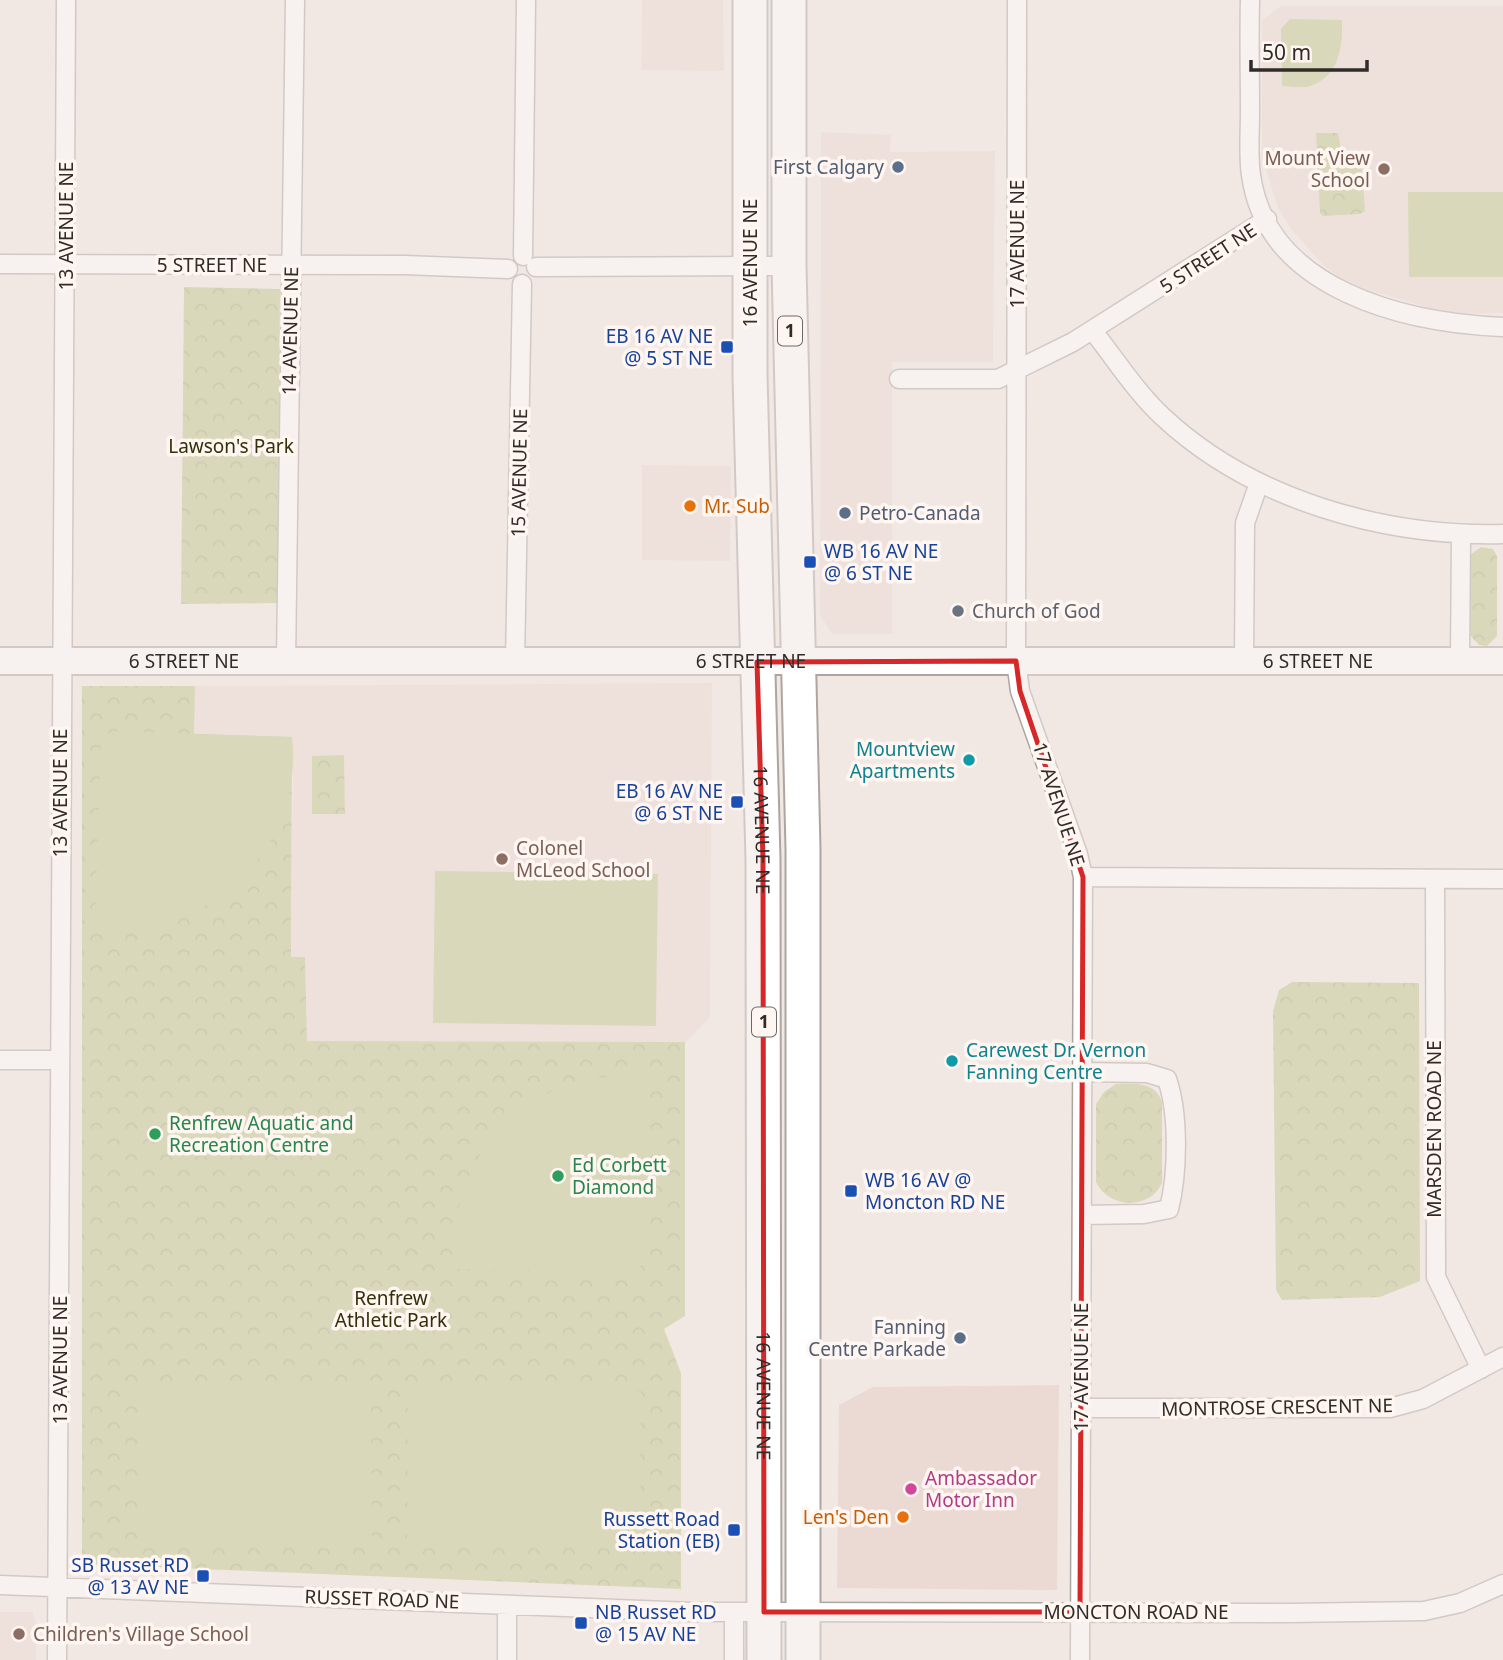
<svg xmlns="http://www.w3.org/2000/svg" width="1503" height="1660" viewBox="0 0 1503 1660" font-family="'Noto Sans',sans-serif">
  <defs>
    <pattern id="park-crowns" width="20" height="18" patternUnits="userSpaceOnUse" patternTransform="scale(1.75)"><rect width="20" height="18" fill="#bec589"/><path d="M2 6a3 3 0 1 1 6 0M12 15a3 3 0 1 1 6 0" fill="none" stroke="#a4a976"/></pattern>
  </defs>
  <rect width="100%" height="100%" fill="#f1e8e4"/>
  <path fill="#ebdad3" d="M642 0H723L724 71 641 70Z
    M1281 6H1503V313L1464 314 1436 310 1365 289 1340 278 1323 265 1291 229 1279 210 1262 158V20Z
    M821 132 891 135 890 152 995 151 993 362H892V634H832L820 615Z
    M642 465 731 466 730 561 642 560Z
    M712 683 710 1017 690 1038 685 1042 307 1041 305 957H291L293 749 193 734 195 686Z
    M1059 1385 1057 1590 837 1588 839 1405 873 1387Z
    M0 1612H33L37 1627 36 1660H0Z"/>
  <path fill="url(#park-crowns)" d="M1316 133H1338L1342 155 1354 156 1362 169 1365 211 1360 214 1323 216 1320 213Z
    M184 287 280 289 278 603 181 604Z
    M1481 547 1493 549 1497 556V636L1487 646 1479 645 1470 635V555Z
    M82 686H195L194 734 292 737 291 957H305L307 1041 685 1042V1316L664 1329 681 1373V1589L82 1564Z
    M344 755 345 814H312V756Z
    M1292 982 1419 983 1420 1281 1380 1297 1282 1300 1276 1290 1273 1011 1279 990Z
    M1116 1084C1135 1084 1155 1081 1162 1102V1183C1149 1211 1108 1208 1096 1182V1104L1104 1092Z"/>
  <path fill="#bec589" d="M1290 19 1342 20C1343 46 1339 77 1310 86 1302 89 1290 86 1282 86L1281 29Z
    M1408 192H1503V277H1409Z
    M112 731 292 737C301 811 258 884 189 913 174 919 159 926 143 927 127 928 111 924 95 922L101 740Z
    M435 871 658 874 656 1026 433 1023Z
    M650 1075 648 1259 635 1271 452 1269C452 1144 525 1071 650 1075Z
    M371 1388 372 1543H140V1389Z
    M408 1389 641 1391 640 1546 407 1544Z"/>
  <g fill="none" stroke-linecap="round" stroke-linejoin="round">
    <defs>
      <path id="street" d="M1017 0 1016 661 1020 691 1078 854 1083 877 1080 1660
        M1250 0C1249 37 1250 74 1250 112 1250 133 1248 155 1251 175 1267 291 1407 323 1503 327
        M523 256 526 0
        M0 264 404 265 508 269
        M536 267 789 266
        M1093 331C1116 360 1136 392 1163 417 1252 500 1384 537 1503 534
        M899 379H998L1073 342 1267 219
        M1244 661 1245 523 1259 483
        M1460 661 1461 534
        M286 662 295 0
        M515 663 522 284
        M1083 877 1503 879
        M1435 879 1436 1277 1481 1369
        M0 1060H59
        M1082 1072 1147 1073 1167 1079C1179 1114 1178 1173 1169 1209L1144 1214 1082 1215
        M1081 1408H1390L1423 1399 1503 1357
        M0 1585 693 1612 1289 1613 1424 1611 1460 1603 1503 1584
        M507 1605V1660
        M57 1660 66 0
        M734 1660V1613"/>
      <g id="secondary">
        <path id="s1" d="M0 661H1503"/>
      </g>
      <g id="highway">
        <path id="s2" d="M750 0V376L763 859 764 1660"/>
        <path d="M789 0V266L803 849V1660"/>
      </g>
    </defs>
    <use href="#street" stroke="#ada5a1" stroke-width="21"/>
    <use href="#secondary" stroke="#ada5a1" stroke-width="30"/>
    <use href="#highway" stroke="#ada5a1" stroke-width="37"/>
    <use href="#street" stroke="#fff" stroke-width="18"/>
    <use href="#secondary" stroke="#fff" stroke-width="26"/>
    <use href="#highway" stroke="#fff" stroke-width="33"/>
  </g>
  <path d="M0 0H1503V1660H0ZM1016 661 1020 691 1083 877 1080 1612H764L763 859 757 662Z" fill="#f1e8e4" fill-opacity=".55" fill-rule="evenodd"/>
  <path fill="none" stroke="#d62828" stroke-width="5" stroke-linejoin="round" d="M1016 661 1020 691 1083 877 1080 1612H764L763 859 757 662Z"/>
  <g fill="#5c6f8a" stroke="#fff5f1" stroke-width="2.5">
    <circle cx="898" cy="167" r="7"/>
    <circle cx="845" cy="513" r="7"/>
    <circle cx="960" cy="1338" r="7"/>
  </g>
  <g fill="#8d6e63" stroke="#fff5f1" stroke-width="2.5">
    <circle cx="1384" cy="169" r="7"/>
    <circle cx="502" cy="859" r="7"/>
    <circle cx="19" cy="1634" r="7"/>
  </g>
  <g fill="#1a4fb4" stroke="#fff5f1" stroke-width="2.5">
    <rect x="720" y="340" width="14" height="14" rx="3.5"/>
    <rect x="803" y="555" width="14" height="14" rx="3.5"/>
    <rect x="730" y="795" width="14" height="14" rx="3.5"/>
    <rect x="844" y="1184" width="14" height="14" rx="3.5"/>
    <rect x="727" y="1523" width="14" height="14" rx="3.5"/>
    <rect x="196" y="1569" width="14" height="14" rx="3.5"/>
    <rect x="574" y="1616" width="14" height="14" rx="3.5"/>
  </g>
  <g fill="#e8710a" stroke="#fff5f1" stroke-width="2.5">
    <circle cx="690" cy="506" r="7"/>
    <circle cx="903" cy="1517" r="7"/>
  </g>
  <circle fill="#6b7280" stroke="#fff5f1" stroke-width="2.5" cx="958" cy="611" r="7"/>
  <g fill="#0f9aa8" stroke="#fff5f1" stroke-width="2.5">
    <circle cx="969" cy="760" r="7"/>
    <circle cx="952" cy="1061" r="7"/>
  </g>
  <g fill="#2e9e5b" stroke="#fff5f1" stroke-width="2.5">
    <circle cx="155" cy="1134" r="7"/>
    <circle cx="558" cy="1176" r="7"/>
  </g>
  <circle fill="#d1479c" stroke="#fff5f1" stroke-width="2.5" cx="911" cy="1489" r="7"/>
  <g text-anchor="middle" stroke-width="7" stroke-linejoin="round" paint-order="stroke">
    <g fill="#fff5f1" stroke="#6d6866" stroke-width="2">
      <rect x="778" y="316.5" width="24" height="29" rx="5"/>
      <rect x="752" y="1007.5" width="24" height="29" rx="5"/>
    </g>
    <g font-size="18" font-weight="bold" fill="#2f2c2a">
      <text x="790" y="337">1</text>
      <text x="764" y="1028">1</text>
    </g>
    <g font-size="19" fill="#785e54" stroke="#fff5f1" text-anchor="start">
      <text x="1370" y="165" text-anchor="end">Mount View<tspan x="1370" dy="22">School</tspan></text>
      <text x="516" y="855">Colonel<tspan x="516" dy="22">McLeod School</tspan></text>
      <text x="33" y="1641">Children's Village School</text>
    </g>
    <g font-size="19" fill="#4e5e75" stroke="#fff5f1" text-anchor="end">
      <text x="884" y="174">First Calgary</text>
      <text x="859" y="520" text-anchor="start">Petro-Canada</text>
      <text x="946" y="1334">Fanning<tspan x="946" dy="22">Centre Parkade</tspan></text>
    </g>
    <g font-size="19" fill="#2f2c2a" stroke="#fff5f1">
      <text transform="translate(66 226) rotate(-90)" y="7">13 AVENUE NE</text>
      <text transform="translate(1017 244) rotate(-90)" y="7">17 AVENUE NE</text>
      <text transform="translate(1208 258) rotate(-33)" y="7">5 STREET NE</text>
      <text transform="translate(750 263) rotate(-90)" y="7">16 AVENUE NE</text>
      <text x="212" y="272">5 STREET NE</text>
      <text transform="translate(290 331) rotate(-89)" y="7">14 AVENUE NE</text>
      <text transform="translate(519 473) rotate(-89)" y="7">15 AVENUE NE</text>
      <text dy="7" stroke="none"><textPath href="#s1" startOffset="1318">6 STREET NE</textPath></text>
      <text dy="7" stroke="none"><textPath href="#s1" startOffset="184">6 STREET NE</textPath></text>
      <text dy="7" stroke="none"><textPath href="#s1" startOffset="751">6 STREET NE</textPath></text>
      <text transform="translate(60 793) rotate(-90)" y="7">13 AVENUE NE</text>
      <text transform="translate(1059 804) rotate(72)" y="7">17 AVENUE NE</text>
      <text dy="7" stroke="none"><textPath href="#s2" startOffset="830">16 AVENUE NE</textPath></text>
      <text transform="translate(1434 1129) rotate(-90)" y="7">MARSDEN ROAD NE</text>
      <text transform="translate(60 1360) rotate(-90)" y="7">13 AVENUE NE</text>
      <text transform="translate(1081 1367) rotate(-90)" y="7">17 AVENUE NE</text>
      <text dy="7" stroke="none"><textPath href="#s2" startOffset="1396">16 AVENUE NE</textPath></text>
      <text transform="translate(1277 1407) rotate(-1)" y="7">MONTROSE CRESCENT NE</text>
      <text transform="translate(382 1599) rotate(2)" y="7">RUSSET ROAD NE</text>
      <text x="1136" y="1619">MONCTON ROAD NE</text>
    </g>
    <g font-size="19" fill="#164399" stroke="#fff5f1" text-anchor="end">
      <text x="713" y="343">EB 16 AV NE<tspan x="713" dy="22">@ 5 ST NE</tspan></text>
      <text x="824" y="558" text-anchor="start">WB 16 AV NE<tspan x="824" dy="22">@ 6 ST NE</tspan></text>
      <text x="723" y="798">EB 16 AV NE<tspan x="723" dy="22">@ 6 ST NE</tspan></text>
      <text x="865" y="1187" text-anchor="start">WB 16 AV @<tspan x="865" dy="22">Moncton RD NE</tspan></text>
      <text x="720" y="1526">Russett Road<tspan x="720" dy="22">Station (EB)</tspan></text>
      <text x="189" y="1572">SB Russet RD<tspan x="189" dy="22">@ 13 AV NE</tspan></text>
      <text x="595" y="1619" text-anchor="start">NB Russet RD<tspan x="595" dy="22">@ 15 AV NE</tspan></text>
    </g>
    <g font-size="19" fill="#2f3209" stroke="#fff5f1">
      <text x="231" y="453">Lawson's Park</text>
      <text x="391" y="1305">Renfrew<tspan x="391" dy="22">Athletic Park</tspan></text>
    </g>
    <g font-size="19" fill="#c56008" stroke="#fff5f1" text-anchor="start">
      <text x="704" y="513">Mr. Sub</text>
      <text x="889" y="1524" text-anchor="end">Len's Den</text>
    </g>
    <g font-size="19" fill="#5b616d" stroke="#fff5f1" text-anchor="start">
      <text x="972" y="618">Church of God</text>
    </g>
    <g font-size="19" fill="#0d838f" stroke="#fff5f1" text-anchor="end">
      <text x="955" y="756">Mountview<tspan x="955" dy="22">Apartments</tspan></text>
      <text x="966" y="1057" text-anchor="start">Carewest Dr. Vernon<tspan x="966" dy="22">Fanning Centre</tspan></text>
    </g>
    <g font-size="19" fill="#27864d" stroke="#fff5f1" text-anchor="start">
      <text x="169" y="1130">Renfrew Aquatic and<tspan x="169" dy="22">Recreation Centre</tspan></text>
      <text x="572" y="1172">Ed Corbett<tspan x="572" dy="22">Diamond</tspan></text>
    </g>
    <g font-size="19" fill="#b23c85" stroke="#fff5f1" text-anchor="start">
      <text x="925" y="1485">Ambassador<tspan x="925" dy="22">Motor Inn</tspan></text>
    </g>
  </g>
  <path d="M1251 60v10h116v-10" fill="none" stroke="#2f2c2a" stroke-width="3.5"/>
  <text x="1262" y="60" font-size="21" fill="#2f2c2a" stroke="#fff5f1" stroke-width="5" paint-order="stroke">50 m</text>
</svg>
